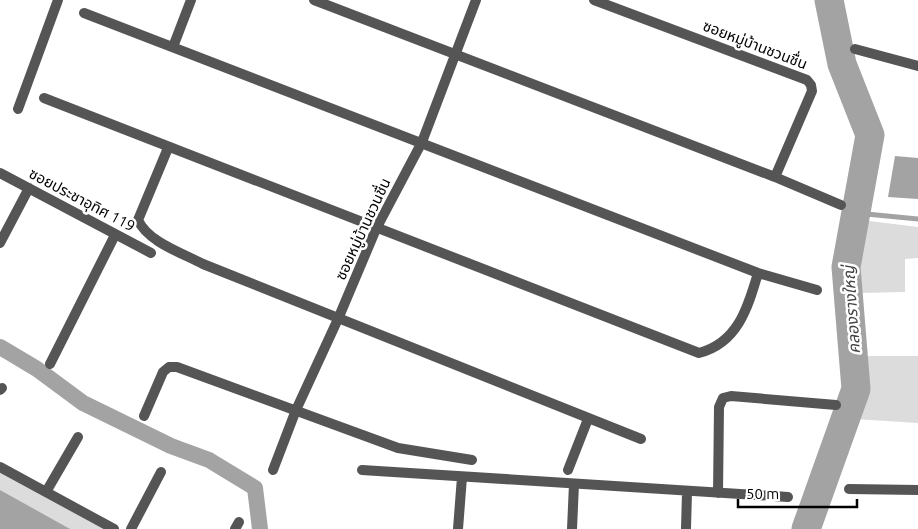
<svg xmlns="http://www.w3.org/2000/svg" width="918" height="529" viewBox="0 0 918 529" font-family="Ubuntu,'Noto Sans Thai',sans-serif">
  <rect width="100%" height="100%" fill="#fff"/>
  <path fill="#dcdcdc" d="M861 220 918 227V258L905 259V292L859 293 853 258Z
    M866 356H918V423L855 419Z
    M0 471 104 529H0Z"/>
  <path fill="#a3a3a3" d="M895 156 918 158V199L888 197Z
    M0 490 70 529H0Z"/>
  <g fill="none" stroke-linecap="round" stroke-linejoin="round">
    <path stroke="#a3a3a3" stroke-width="5" d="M856 213 918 219"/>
    <path stroke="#a3a3a3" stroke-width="16" d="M0 347 37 369 83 403 171 446 209 460 255 488 260 529"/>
    <path stroke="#a3a3a3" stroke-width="29" d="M806 529 856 389 846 267 870 135 842 64 829 0"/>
    <path stroke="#555" stroke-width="10" d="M314 0 775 177 841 205
      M594 0 807 80 811 85 812 91 775 177
      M84 13 758 273 817 290
      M173 47 191 0
      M855 49 918 66
      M44 98 699 353C738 343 748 307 758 273
      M18 109 58 0
      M168 148 138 220C148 242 182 253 203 264L641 439
      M0 173 151 253
      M0 243 29 188
      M50 364 115 235
      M0 390 2 388
      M144 416 163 372 169 367H177L398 448 472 460
      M0 467 114 529
      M273 470 296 410 338 319 376 229 422 142 476 0
      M362 470 788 497
      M568 470 588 419
      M849 489 918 490
      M46 492 78 437
      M718 493 719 407 723 398 731 396 836 405
      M131 529 161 472
      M235 529 239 522
      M458 529 462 477
      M572 529 574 484
      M686 529 687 492"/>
  </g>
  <g text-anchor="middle" stroke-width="5" stroke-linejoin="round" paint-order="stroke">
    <g font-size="15" fill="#000" stroke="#fff">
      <text transform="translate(755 45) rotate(21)" y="5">ซอยหมู่บ้านชวนชื่น</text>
      <text transform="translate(82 200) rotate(28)" y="5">ซอยประชาอุทิศ 119</text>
      <text transform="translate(363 229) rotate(-65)" y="5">ซอยหมู่บ้านชวนชื่น</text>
    </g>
    <g font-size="16" font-style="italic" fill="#444" stroke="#fff">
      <text transform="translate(851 310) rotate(-94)" y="6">คลองรางใหญ่</text>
    </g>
  </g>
  <path d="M738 499v8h119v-8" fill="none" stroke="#000000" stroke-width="2.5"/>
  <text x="746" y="499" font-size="15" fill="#000000" stroke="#ffffff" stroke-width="4" paint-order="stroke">50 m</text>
</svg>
